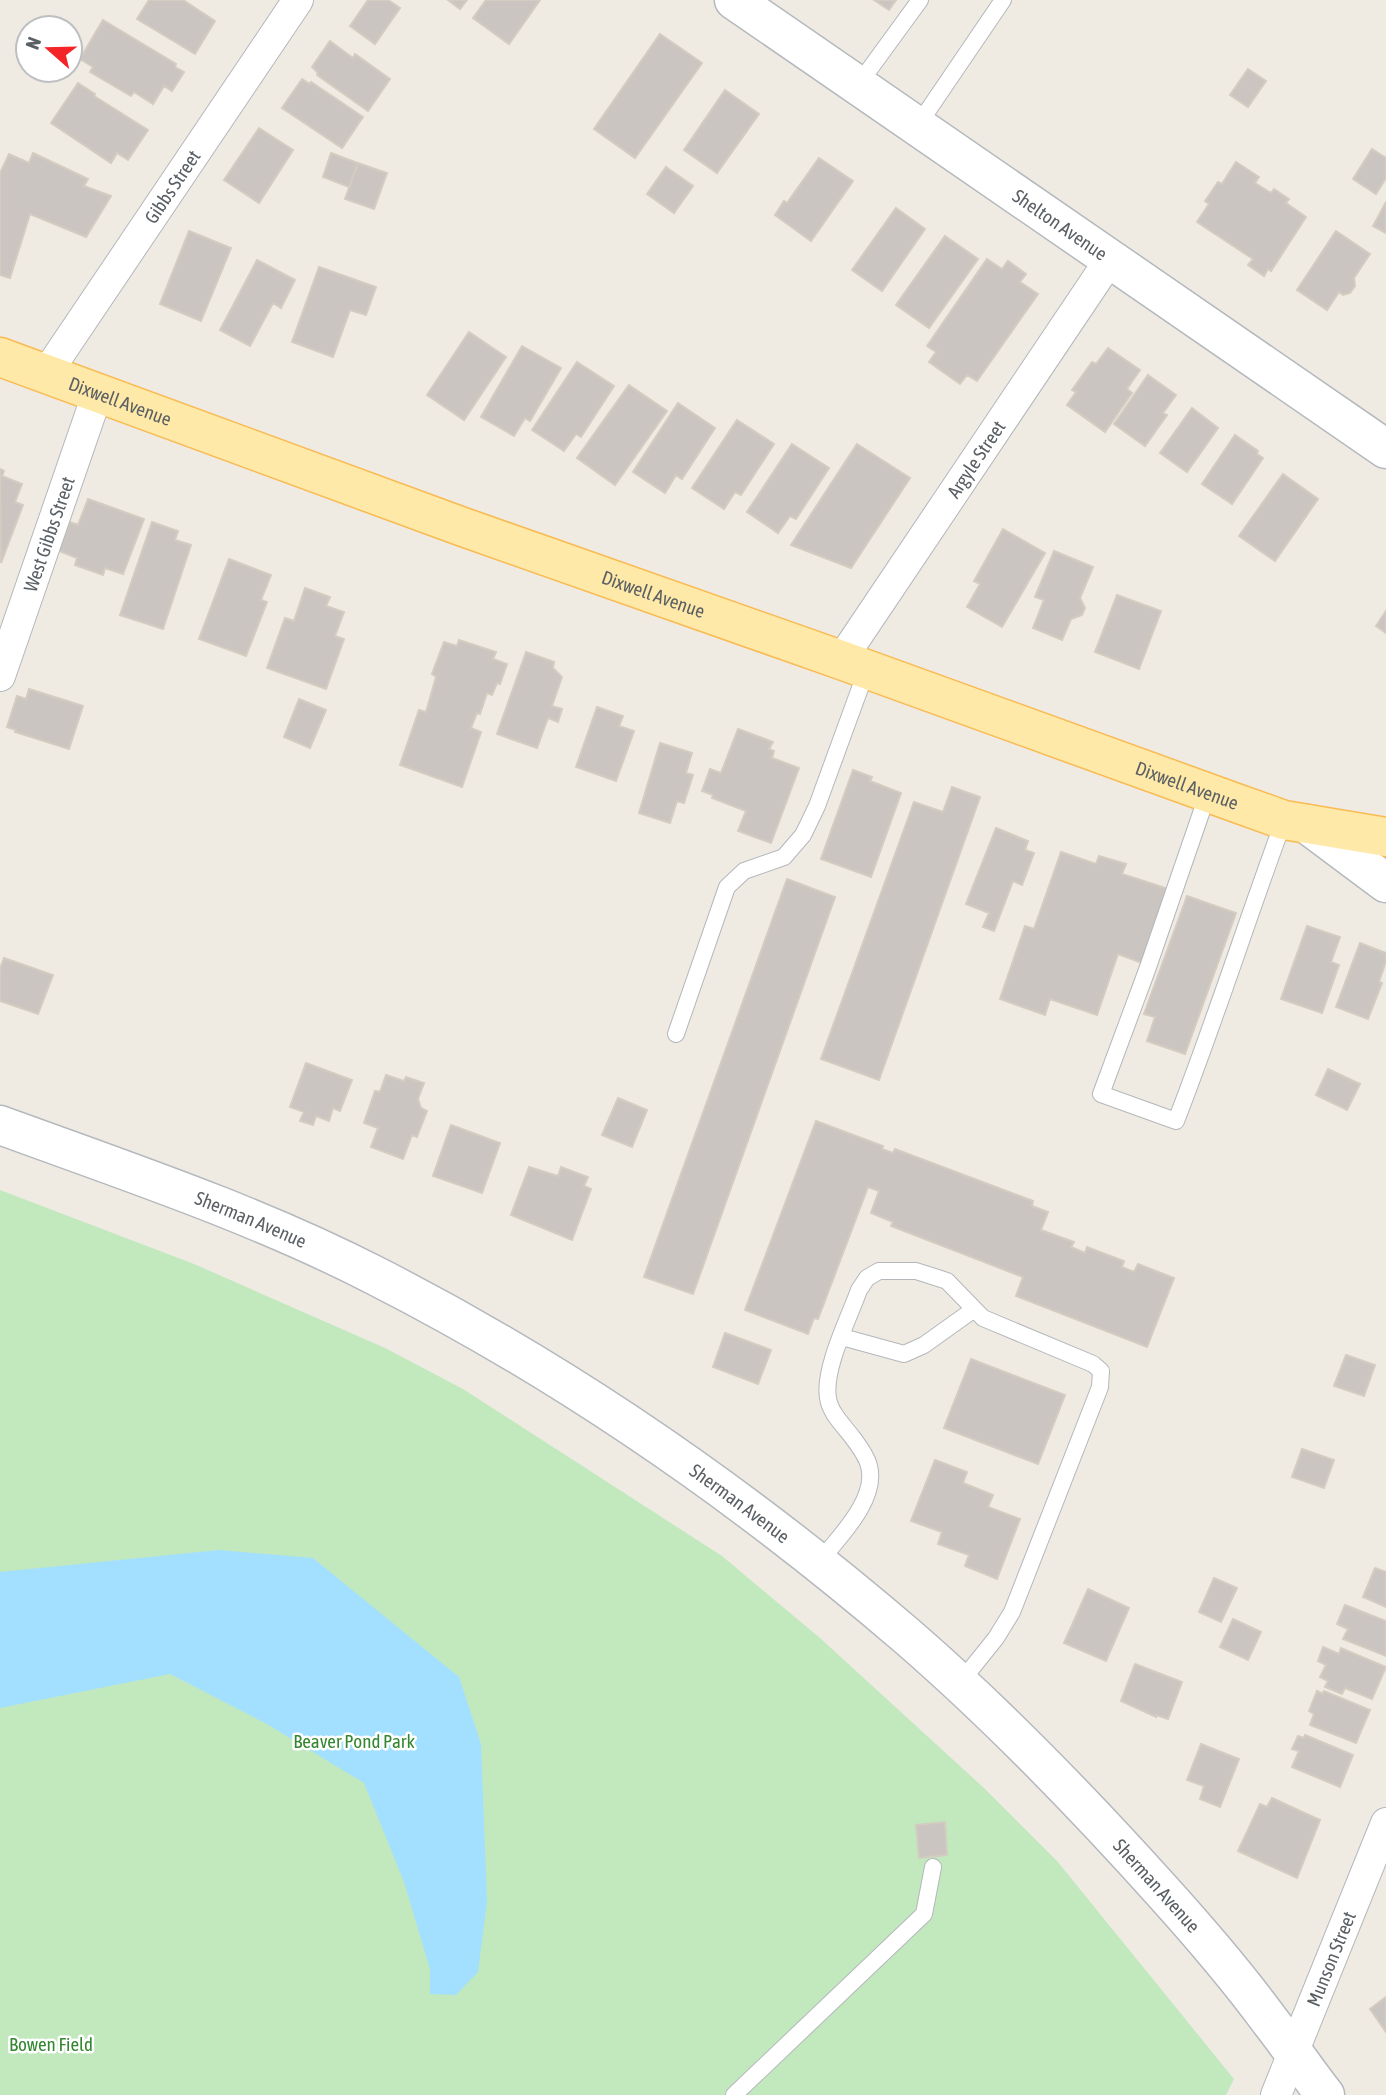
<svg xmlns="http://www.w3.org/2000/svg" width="1386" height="2095" viewBox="0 0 1386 2095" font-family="'Asap Condensed',sans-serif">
  <rect width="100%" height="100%" fill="#efebe3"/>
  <path fill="#c2e8be" d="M0 1190 194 1264 385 1348 463 1389 722 1556 820 1638 984 1788 1057 1861 1234 2079 1226 2095H0Z"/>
  <path fill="#a3e0ff" d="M219 1550 313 1558 459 1677 481 1744 487 1902 478 1972 456 1995 430 1994V1969L404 1882 364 1783 267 1724 170 1674 0 1708V1572Z"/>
  <path fill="#cac5c0" stroke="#d4ccc1" stroke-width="2" d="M149 0H183L215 21 195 54 137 19Z
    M368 0H388L400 8 375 44 350 26Z
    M448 0H467L460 9Z
    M486 0H540L509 44 473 18Z
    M874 0H896L889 10Z
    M103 20 176 64 175 67 184 72 172 91 164 86 153 104 134 92 131 96 90 72 93 67 80 59Z
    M660 34 702 63 635 158 594 129Z
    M330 41 353 58 355 54 390 79 368 111 317 75 318 73 312 67Z
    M1248 69 1266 81 1248 107 1230 95Z
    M302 79 310 84 311 82 363 117 342 148 282 108Z
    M78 83 95 94 94 96 148 130 128 160 117 153 111 163 51 123Z
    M725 90 759 114 717 173 684 150Z
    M259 128 293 150 259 203 224 180Z
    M1372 149 1386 158V178L1376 194 1353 179Z
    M33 153 88 179 84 186 111 196 86 237 30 214 10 278 0 275V173L9 154 29 163Z
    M331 153 358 163 349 187 323 177Z
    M819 158 853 181 811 241 775 215 784 201 787 203Z
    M1236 162 1259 177 1255 183 1271 193 1274 189 1289 199 1286 203 1306 217 1271 271 1268 269 1264 276 1248 265 1253 259 1197 222 1209 204 1205 201 1218 182 1222 184Z
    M358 163 387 173 374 209 345 199Z
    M666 167 693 186 674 213 647 194Z
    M1386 202V233L1373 226Z
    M896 208 925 229 882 291 852 270Z
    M189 231 231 248 201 321 160 304Z
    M1336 231 1370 254 1354 278 1355 286 1350 293 1343 295 1339 292 1327 310 1297 290Z
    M945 236 978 259 929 328 896 305Z
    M987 259 1002 269 1008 261 1026 274 1020 282 1038 294 977 381 967 375 960 384 929 362 936 352 927 346Z
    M257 260 295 280 281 308 273 303 250 346 220 330Z
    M319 267 376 287 366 315 350 310 333 357 292 342Z
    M469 332 506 357 464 420 427 395Z
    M522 346 561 368 530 421 525 418 514 436 481 417Z
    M1108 348 1140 370 1127 389 1132 393 1105 432 1067 405 1076 392 1072 390 1092 362 1096 364Z
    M577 362 614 386 581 437 576 434 564 451 532 430Z
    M1148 375 1176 395 1163 413 1167 415 1145 446 1114 424Z
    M629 385 667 411 615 485 577 458Z
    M678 403 715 428 682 479 676 475 665 493 633 472Z
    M1192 408 1218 428 1187 472 1160 453Z
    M737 420 774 444 741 495 735 492 724 509 692 488Z
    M1235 435 1258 451 1257 454 1263 458 1232 504 1202 484Z
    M792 444 829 468 796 519 790 516 778 533 747 512Z
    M857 444 910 478 851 568 791 545Z
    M0 469 4 471 2 476 22 484 15 502 23 505 1 563Z
    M1283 474 1318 499 1275 561 1239 536Z
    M88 499 144 519 123 574 105 568 103 575 75 565 77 558 59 551 70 522 78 525Z
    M152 522 178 531 175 540 191 545 163 629 120 615Z
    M1003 529 1045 553 1002 627 967 607 980 584 974 581Z
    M1054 551 1093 567 1080 598 1085 608 1082 615 1071 619 1062 640 1033 628 1044 600 1035 597Z
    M229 559 271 575 261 600 267 602 246 656 199 639Z
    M305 588 330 597 326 606 344 612 335 636 344 639 326 689 267 668 285 618 294 621Z
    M1117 595 1161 611 1139 669 1095 652Z
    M1386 611V633L1376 626Z
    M459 640 496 652 493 659 507 664 500 684 497 683 492 695 487 693 480 714 477 713 471 728 481 732 462 787 400 765 419 710 426 712 436 677 432 674 444 642 457 646Z
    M526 652 554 662 553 668 562 677 552 706 562 709 558 722 548 718 537 748 497 734Z
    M29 689 83 706 69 749 15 732 16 730 7 727 17 696 26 699Z
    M299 699 326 710 310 748 284 737Z
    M597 707 623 716 619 726 634 731 616 781 576 767Z
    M738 729 773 742 769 749 774 751 772 758 799 768 771 843 738 831 746 811 712 798 713 795 702 791 710 769 721 773Z
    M660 743 692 753 686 773 693 775 684 803 677 801 670 823 639 813Z
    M853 770 872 777 870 781 901 793 871 877 821 859Z
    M952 787 980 797 879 1080 821 1059 914 802 943 812Z
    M996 828 1028 841 1025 850 1034 853 1022 885 1013 881 994 931 983 927 989 913 966 904Z
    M1061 852 1096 864 1099 856 1126 864 1122 874 1168 889 1142 963 1118 954 1097 1015 1050 999 1045 1015 1000 999 1025 926 1034 929Z
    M787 879 835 897 693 1294 644 1277Z
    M1187 896 1236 913 1185 1054 1147 1041 1155 1017 1144 1014Z
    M1307 926 1340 937 1331 962 1339 965 1322 1013 1281 999Z
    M1360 943 1386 953V961L1379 982 1382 983 1368 1019 1336 1007Z
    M4 958 53 975 38 1014 0 1001V969Z
    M306 1063 352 1080 340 1111 333 1108 329 1121 316 1116 313 1125 300 1121 304 1112 290 1107Z
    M1328 1069 1360 1084 1347 1110 1316 1095Z
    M386 1075 404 1081 406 1077 424 1083 418 1099 421 1108 427 1111 417 1137 412 1135 403 1159 371 1147 378 1128 364 1123 375 1091 380 1092Z
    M618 1098 647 1110 632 1147 602 1135Z
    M816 1121 883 1146 882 1149 893 1153 895 1149 1033 1201 1032 1206 1048 1212 1041 1230 1074 1242 1071 1247 1085 1253 1087 1247 1124 1261 1122 1267 1134 1272 1138 1264 1174 1278 1147 1347 1016 1296 1023 1277 891 1226 893 1222 871 1213 879 1191 868 1187 818 1319 814 1318 808 1334 745 1310Z
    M451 1125 500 1143 482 1193 433 1176Z
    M529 1167 558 1176 561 1167 588 1177 584 1186 591 1189 572 1240 511 1215Z
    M725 1333 771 1350 758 1384 713 1367Z
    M1346 1355 1375 1365 1364 1396 1334 1386Z
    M971 1359 1065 1395 1038 1464 944 1428Z
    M1302 1449 1334 1460 1324 1488 1292 1477Z
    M935 1460 967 1472 963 1483 993 1495 988 1507 1020 1519 997 1579 965 1566 969 1555 938 1544 942 1532 911 1521Z
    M1375 1568 1386 1572V1607L1363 1597Z
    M1214 1578 1237 1588 1221 1622 1199 1612Z
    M1088 1589 1129 1608 1106 1661 1064 1643Z
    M1345 1605 1386 1621V1656L1343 1639 1348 1629 1337 1624Z
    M1233 1619 1261 1632 1248 1660 1220 1647Z
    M1323 1647 1339 1654 1341 1648 1386 1667 1372 1699 1345 1688 1342 1694 1325 1687 1328 1681 1320 1677 1326 1665 1318 1661Z
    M1135 1664 1182 1682 1168 1719 1156 1715V1717L1121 1701Z
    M1317 1691 1323 1694 1324 1691 1370 1710 1356 1743 1310 1725 1314 1714 1309 1711Z
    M1305 1735 1353 1755 1340 1787 1292 1767 1299 1751 1292 1749 1298 1736 1304 1738Z
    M1201 1744 1239 1759 1220 1807 1200 1799 1204 1786 1187 1780Z
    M1272 1798 1320 1820 1297 1878 1238 1851 1260 1804 1267 1807Z
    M945 1822 947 1855 919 1858 916 1825Z
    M1386 1997V2032L1370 2009Z"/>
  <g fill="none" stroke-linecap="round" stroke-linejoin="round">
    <defs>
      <path id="lane" d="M858 85 920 0
        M918 125 1003 0
        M1208 793 1147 970 1101 1094 1176 1121C1215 1021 1247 920 1284 820
        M676 1034 727 887 744 871 784 857 803 835 817 806 867 669
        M842 1337 904 1354 924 1345 973 1310
        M819 1562C838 1538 878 1500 869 1466 867 1457 859 1446 853 1438 844 1426 830 1413 828 1398 823 1369 849 1318 859 1290L867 1278 879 1271H916L947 1281 983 1318 1093 1364 1101 1371 1100 1387 1012 1612 996 1638 959 1684
        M734 2095 924 1914 933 1867"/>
      <g id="street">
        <path id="s1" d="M46 374 298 0"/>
        <path id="s2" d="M841 660 1111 258"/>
        <path id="s3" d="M0 676 98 392"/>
        <path id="s4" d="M1276 2095 1386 1823"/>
      </g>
      <g id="secondary">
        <path id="s5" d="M734 0 1386 449"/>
        <path d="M1307 824 1386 883"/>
        <path id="s6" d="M0 1125C126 1171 255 1214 374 1275 565 1372 745 1497 908 1637 998 1715 1083 1803 1163 1892 1200 1933 1237 1976 1270 2021 1289 2045 1306 2071 1325 2095"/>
      </g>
      <g id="primary">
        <path id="s7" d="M0 357 463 527 841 660 1239 804 1284 820 1386 837"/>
      </g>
    </defs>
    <use href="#lane" stroke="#b4b7bb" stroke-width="18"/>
    <use href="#street" stroke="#b4b7bb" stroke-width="32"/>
    <use href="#secondary" stroke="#b5b9be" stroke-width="41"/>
    <use href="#primary" stroke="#f9ba51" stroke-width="41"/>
    <use href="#lane" stroke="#fff" stroke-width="16"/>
    <use href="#street" stroke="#fff" stroke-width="30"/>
    <use href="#secondary" stroke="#fff" stroke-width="38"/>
    <use href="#primary" stroke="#ffe9a8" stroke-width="38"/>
  </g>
  <g text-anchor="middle" stroke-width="5" stroke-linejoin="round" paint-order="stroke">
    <g font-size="19" fill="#5b6065" stroke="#fff">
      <text dy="7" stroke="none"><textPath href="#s1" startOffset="226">Gibbs Street</textPath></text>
      <text dy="7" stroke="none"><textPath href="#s5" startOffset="396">Shelton Avenue</textPath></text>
      <text dy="7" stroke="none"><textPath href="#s7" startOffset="128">Dixwell Avenue</textPath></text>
      <text dy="7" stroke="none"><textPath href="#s2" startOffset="242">Argyle Street</textPath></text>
      <text dy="7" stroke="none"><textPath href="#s3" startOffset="150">West Gibbs Street</textPath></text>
      <text dy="7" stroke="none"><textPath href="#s7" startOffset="695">Dixwell Avenue</textPath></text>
      <text dy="7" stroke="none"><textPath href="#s7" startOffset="1262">Dixwell Avenue</textPath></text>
      <text dy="7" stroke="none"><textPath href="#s6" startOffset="268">Sherman Avenue</textPath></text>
      <text dy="7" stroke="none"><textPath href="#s6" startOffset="835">Sherman Avenue</textPath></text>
      <text dy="7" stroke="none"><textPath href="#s6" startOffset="1402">Sherman Avenue</textPath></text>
      <text dy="7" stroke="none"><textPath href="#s4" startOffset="147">Munson Street</textPath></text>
    </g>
    <g font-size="19" fill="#348730" stroke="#fff">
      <text x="354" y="1748">Beaver Pond Park</text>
      <text x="51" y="2051">Bowen Field</text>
    </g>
  </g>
  <g transform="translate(49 49) rotate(290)"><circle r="33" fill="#ffffff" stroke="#bdbfc1" stroke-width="2"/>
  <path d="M0-5L12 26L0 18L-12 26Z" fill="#f32528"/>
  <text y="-10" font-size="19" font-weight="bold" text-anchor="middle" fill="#5b6065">N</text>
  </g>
</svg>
